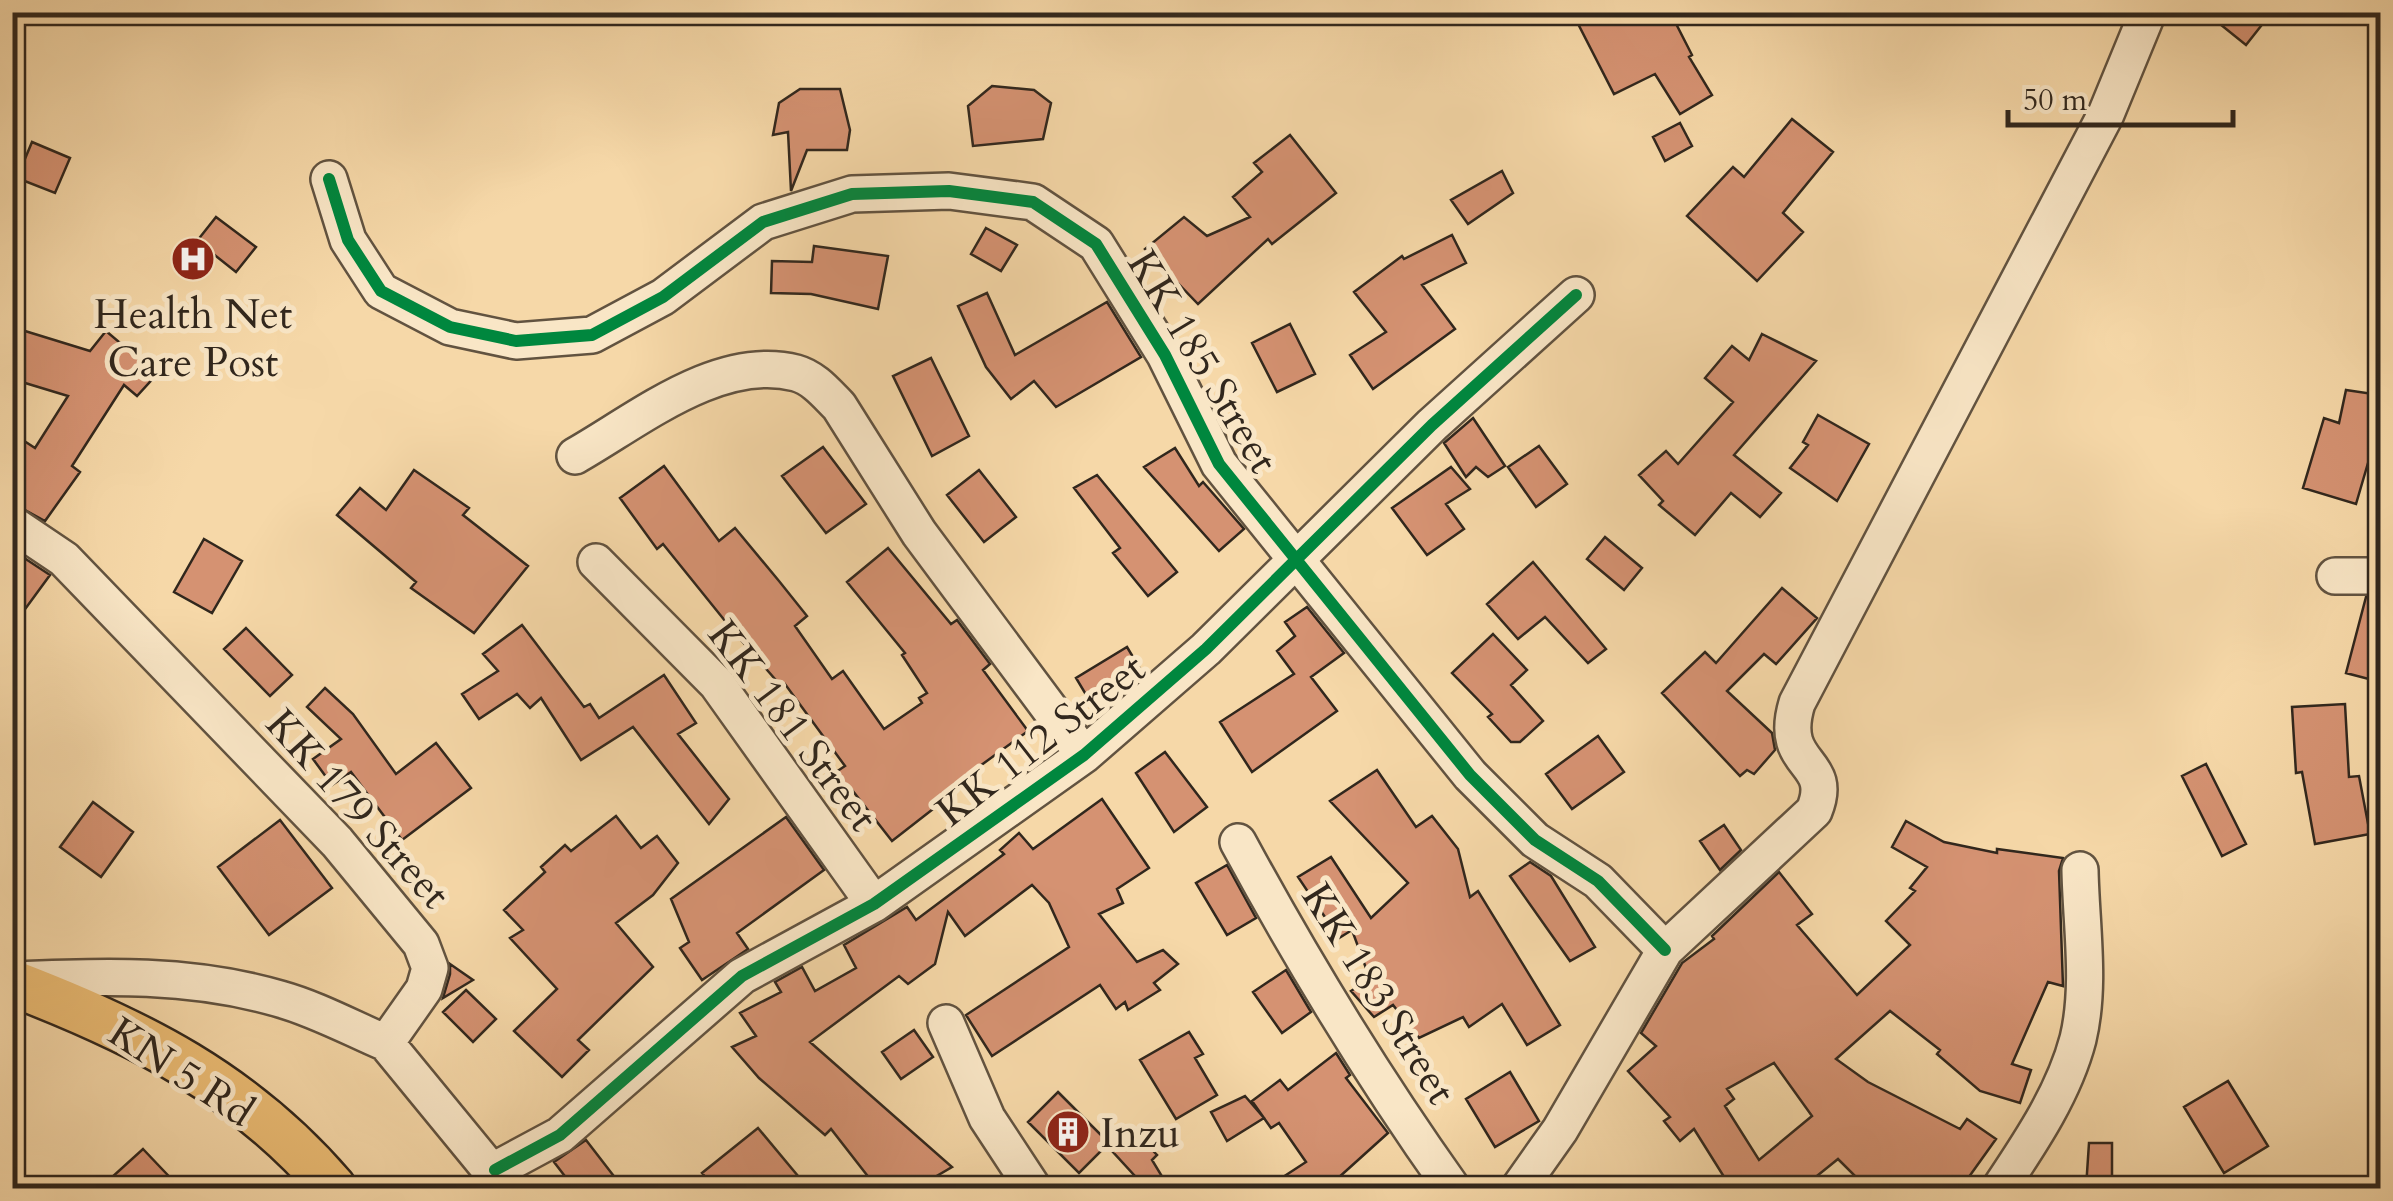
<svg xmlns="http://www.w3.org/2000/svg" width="2393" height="1201" viewBox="0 0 2393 1201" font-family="Cardo,serif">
  <rect width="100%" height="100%" fill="#f6d8a8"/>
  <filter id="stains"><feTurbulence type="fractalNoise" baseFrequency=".002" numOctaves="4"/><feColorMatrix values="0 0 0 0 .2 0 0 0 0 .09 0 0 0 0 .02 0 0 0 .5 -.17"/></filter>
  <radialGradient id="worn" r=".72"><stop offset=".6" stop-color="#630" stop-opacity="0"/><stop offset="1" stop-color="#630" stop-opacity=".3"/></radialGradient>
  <path fill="#d59272" stroke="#31271d" stroke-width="2.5" fill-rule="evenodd" d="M1572 12H1670L1692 55 1689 57 1712 95 1680 114 1655 74 1614 94Z
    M2205 12H2272L2246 45Z
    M992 86 1034 90 1051 103 1043 139 973 146 968 106Z
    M800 89H840L850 130 847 150H807L791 191 788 132 773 135 779 103Z
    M1792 119 1833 152 1783 213 1803 232 1757 281 1687 216 1733 167 1744 177Z
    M1680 123 1692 146 1665 161 1653 137Z
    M1290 135 1336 193 1272 244 1268 239 1198 304 1145 249 1184 217 1207 236 1250 217 1233 197 1262 172 1254 163Z
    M32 142 70 158 55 193 17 178Z
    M1502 171 1513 193 1468 224 1451 200Z
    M216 217 256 247 236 272 197 241Z
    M986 228 1017 245 1001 271 971 254Z
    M1452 235 1466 263 1422 285 1455 329 1373 389 1350 355 1386 332 1354 292 1402 256 1404 259Z
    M814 246 888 256 878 309 811 294 771 293 772 261 812 262Z
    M987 293 1015 355 1107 302 1141 357 1056 407 1034 381 1011 399 986 367 958 306Z
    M1290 324 1315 374 1277 392 1252 343Z
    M12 327 90 351 106 331 157 374 137 396 124 385 72 466 80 472 45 521 12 503V433L35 448 68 396 12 379Z
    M1762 334 1816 361 1734 455 1781 493 1760 517 1731 493 1695 535 1659 505 1663 501 1639 475 1666 451 1678 464 1733 402 1705 378 1732 346 1749 360Z
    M931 358 969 436 932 456 893 376Z
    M2346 390 2380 395V422L2356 504 2303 488 2324 418 2339 423Z
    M1818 415 1869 444 1837 501 1790 468 1808 445 1803 442Z
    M1473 418 1505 466 1488 477 1476 467 1466 477 1444 443Z
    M1539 446 1567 484 1536 507 1508 467Z
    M823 447 866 504 826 533 782 476Z
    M1175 448 1199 486 1203 482 1244 529 1219 551 1144 467Z
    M664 466 719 541 735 528 779 581 807 616 795 626 832 679 843 671 884 729 922 703 919 698 927 693 902 655 905 653 847 582 888 548 951 624 957 620 990 664 983 670 1028 731 947 790 951 795 892 841 852 790 847 793 833 774 845 766 785 684 781 686 734 632 663 544 657 549 620 498Z
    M1451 467 1470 489 1446 504 1464 529 1427 555 1392 508Z
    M414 470 469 508 463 515 528 566 474 633 411 588 416 582 337 515 360 488 386 510Z
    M979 470 1016 517 984 542 947 495Z
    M1097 475 1177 572 1148 596 1113 553 1120 548 1074 488Z
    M1605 537 1642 568 1624 590 1587 559Z
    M204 539 242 561 212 613 174 592Z
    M12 550 50 575 12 627Z
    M1533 562 1606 649 1588 663 1545 617 1518 639 1487 604Z
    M1782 588 1817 618 1776 664 1764 654 1727 691 1772 733 1775 750 1754 774 1747 770 1740 776 1662 693 1705 652 1716 663Z
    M2366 597H2380V682L2346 673Z
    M1307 607 1344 653 1311 677 1337 711 1252 772 1220 722 1294 674 1277 651 1295 636 1285 622Z
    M522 625 584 707 590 704 599 718 664 675 696 723 678 734 729 799 709 824 633 727 581 760 541 698 530 708 517 694 479 719 462 694 498 671 483 654Z
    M246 628 292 675 270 696 224 649Z
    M1493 634 1527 670 1511 685 1543 721 1520 742H1511L1488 717 1492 714 1452 673Z
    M1127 647 1142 672 1091 703 1076 678Z
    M325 688 353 714 396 774 436 743 471 788 402 840 351 772 332 785 313 759 341 739 307 707Z
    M2345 704 2349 777 2359 776 2370 834 2315 844 2302 772 2296 773 2292 707Z
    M1598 736 1624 772 1572 809 1546 774Z
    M1165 752 1207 807 1174 832 1136 773Z
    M2206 764 2246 844 2222 856 2182 776Z
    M1377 770 1416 827 1432 816 1458 849 1470 897 1478 891 1560 1025 1527 1045 1502 1004 1469 1027 1463 1017 1419 1038 1393 1005 1374 1017 1351 991 1370 979 1352 930 1339 938 1298 877 1331 857 1371 918 1408 883 1330 801Z
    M1102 799 1149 868 1117 889 1123 903 1099 914 1137 962 1163 950 1178 964 1154 983 1160 990 1128 1010 1125 1002 1116 1009 1100 985 992 1056 966 1015 1069 947 1049 903 1032 885 965 936 948 912 935 964 908 984 899 976 810 1042 952 1167 916 1188H877L831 1129 825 1135 759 1078 732 1047 756 1036 740 1013 781 992 775 982 802 967 815 991 856 968 844 945 907 907 916 920 1004 854 1000 850 1019 833 1033 849Z
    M93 802 133 832 101 877 60 847Z
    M616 816 641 848 657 836 678 863 653 895 616 923 653 967 578 1040 589 1050 562 1077 514 1031 557 989 510 938 523 930 504 910 545 872 541 867 565 845 571 851Z
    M786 817 824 870 737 933 748 949 702 980 680 948 689 942 671 899Z
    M280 820 332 888 269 935 218 867Z
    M1906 821 1944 842 1997 853V849L2063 858 2059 871 2063 986 2048 982 2012 1064 2031 1070 2020 1103 1980 1091 1937 1054 1940 1050 1890 1011 1836 1059 1868 1082 1960 1129 1967 1119 1996 1139 1961 1188 1947 1178 1938 1188H1867L1838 1159 1802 1188H1731L1694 1129 1680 1141 1664 1121 1670 1117 1628 1071 1656 1046 1641 1033 1682 963 1714 939 1712 936 1779 872 1812 914 1797 925 1857 995 1910 945 1886 921 1915 891 1910 888 1927 867 1892 847ZM1774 1063 1812 1116 1759 1160 1725 1106 1734 1099 1727 1089Z
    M1724 825 1741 850 1720 870 1700 841Z
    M1530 862 1551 876 1595 947 1570 961 1510 876Z
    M1227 865 1256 918 1227 935 1196 883Z
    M450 964 473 980 443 998 450 974Z
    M1286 970 1311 1012 1282 1033 1253 992Z
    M466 990 496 1019 473 1042 443 1012Z
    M914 1030 933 1057 901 1079 882 1052Z
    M1189 1032 1203 1054 1195 1058 1217 1095 1176 1119 1140 1060Z
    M1336 1053 1350 1075 1346 1078 1388 1133 1337 1179 1343 1188H1266L1306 1162 1279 1123 1271 1128 1252 1101 1280 1080 1288 1090Z
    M1510 1072 1539 1121 1495 1147 1466 1099Z
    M2228 1081 2268 1146 2224 1173 2184 1107Z
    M1058 1092 1109 1143 1079 1173 1028 1122Z
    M1245 1096 1264 1118 1227 1141 1211 1112Z
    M758 1128 808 1188H715L702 1173Z
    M1135 1132 1157 1155 1152 1160 1169 1188H1146L1113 1152Z
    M586 1140 623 1188H574L554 1162Z
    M2089 1143H2112V1188H2086Z
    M143 1149 180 1188H100Z"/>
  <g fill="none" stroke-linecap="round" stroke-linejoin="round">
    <defs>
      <path id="minor" d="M329 179 348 240 381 291 450 327 516 341 592 335 663 297 763 222 852 194 949 191 1033 202 1096 244 1165 355 1219 464 1470 775 1535 840 1598 881 1665 950
        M575 456C637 421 719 353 796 373 814 378 826 393 839 406L919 533 1084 755
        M12 524 64 559 337 842 421 944 430 968 424 989 386 1043 505 1188
        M596 562 717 684 874 904
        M2335 576H2380
        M1238 842C1303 962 1373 1077 1452 1188
        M13 980C103 976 192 973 280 999 316 1009 351 1028 386 1043
        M946 1023 987 1118 1033 1188
        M495 1170 560 1135 742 976 874 904 1084 755 1206 649 1432 425 1576 295
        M1519 1188 1560 1130 1665 950 1814 811C1836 758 1777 769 1797 703L2106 114 2148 12
        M2000 1188C2030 1143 2064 1093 2078 1039 2091 985 2081 924 2080 870"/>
      <path id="major" d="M12 983C138 1031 244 1084 333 1188"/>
    </defs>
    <use href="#minor" stroke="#625340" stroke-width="40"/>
    <use href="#major" stroke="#31271d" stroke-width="50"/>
    <use href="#minor" stroke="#f9e6c6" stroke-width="35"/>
    <use href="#major" stroke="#ebbc74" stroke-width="45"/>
    <defs>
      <path id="cycleway" d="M329 179 348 240 381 291 450 327 516 341 592 335 663 297 763 222 852 194 949 191 1033 202 1096 244 1165 355 1219 464 1470 775 1535 840 1598 881 1665 950
        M495 1170 560 1135 742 976 874 904 1084 755 1206 649 1432 425 1576 295"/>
    </defs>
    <use href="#cycleway" stroke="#f9e6c6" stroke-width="19"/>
    <use href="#cycleway" stroke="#00873e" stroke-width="12"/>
  </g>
  <defs>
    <symbol id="hospital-disc" viewBox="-11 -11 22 22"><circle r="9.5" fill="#8f2418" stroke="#f9e6c6"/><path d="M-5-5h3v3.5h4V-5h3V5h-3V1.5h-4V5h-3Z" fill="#fff"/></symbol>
    <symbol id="building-disc" viewBox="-11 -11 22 22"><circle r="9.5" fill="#8f2418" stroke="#f9e6c6"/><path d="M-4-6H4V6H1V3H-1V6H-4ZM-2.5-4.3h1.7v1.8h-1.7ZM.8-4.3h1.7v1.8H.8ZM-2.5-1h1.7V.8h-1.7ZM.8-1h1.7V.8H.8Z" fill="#fff"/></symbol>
  </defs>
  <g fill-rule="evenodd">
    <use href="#hospital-disc" x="168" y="234" width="50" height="50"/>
    <use href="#building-disc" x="1043" y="1107" width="50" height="50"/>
  </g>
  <g text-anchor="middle" stroke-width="10" stroke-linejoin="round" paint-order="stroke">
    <g font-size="42" fill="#31271d" stroke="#f9e6c6">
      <text x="193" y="328">Health Net<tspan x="193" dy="48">Care Post</tspan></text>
      <text x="1100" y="1147" text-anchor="start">Inzu</text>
    </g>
    <g font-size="42" fill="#31271d" stroke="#f9e6c6">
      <text transform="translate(1204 361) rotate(59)" y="15">KK 185 Street</text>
      <text transform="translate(794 725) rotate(53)" y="15">KK 181 Street</text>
      <text transform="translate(1040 739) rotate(-38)" y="15">KK 112 Street</text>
      <text transform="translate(359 808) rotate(48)" y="15">KK 179 Street</text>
      <text transform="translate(1380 993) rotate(58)" y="15">KK 183 Street</text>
      <text transform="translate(182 1071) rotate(33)" y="15">KN 5 Rd</text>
    </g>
  </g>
  <rect width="2393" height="1201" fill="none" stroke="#f6d8a8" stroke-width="50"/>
  <rect x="15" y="15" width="2363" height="1171" fill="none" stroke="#31271d" stroke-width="5"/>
  <rect x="25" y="25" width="2343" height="1151" fill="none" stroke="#31271d" stroke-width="2.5"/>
  <path d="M2008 110v15h225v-15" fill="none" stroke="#31271d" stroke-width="5"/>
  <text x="2023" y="110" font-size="30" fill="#31271d" stroke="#f9e6c6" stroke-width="8" paint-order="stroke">50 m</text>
  <rect width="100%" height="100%" filter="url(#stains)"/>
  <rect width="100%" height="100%" fill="url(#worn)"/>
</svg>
